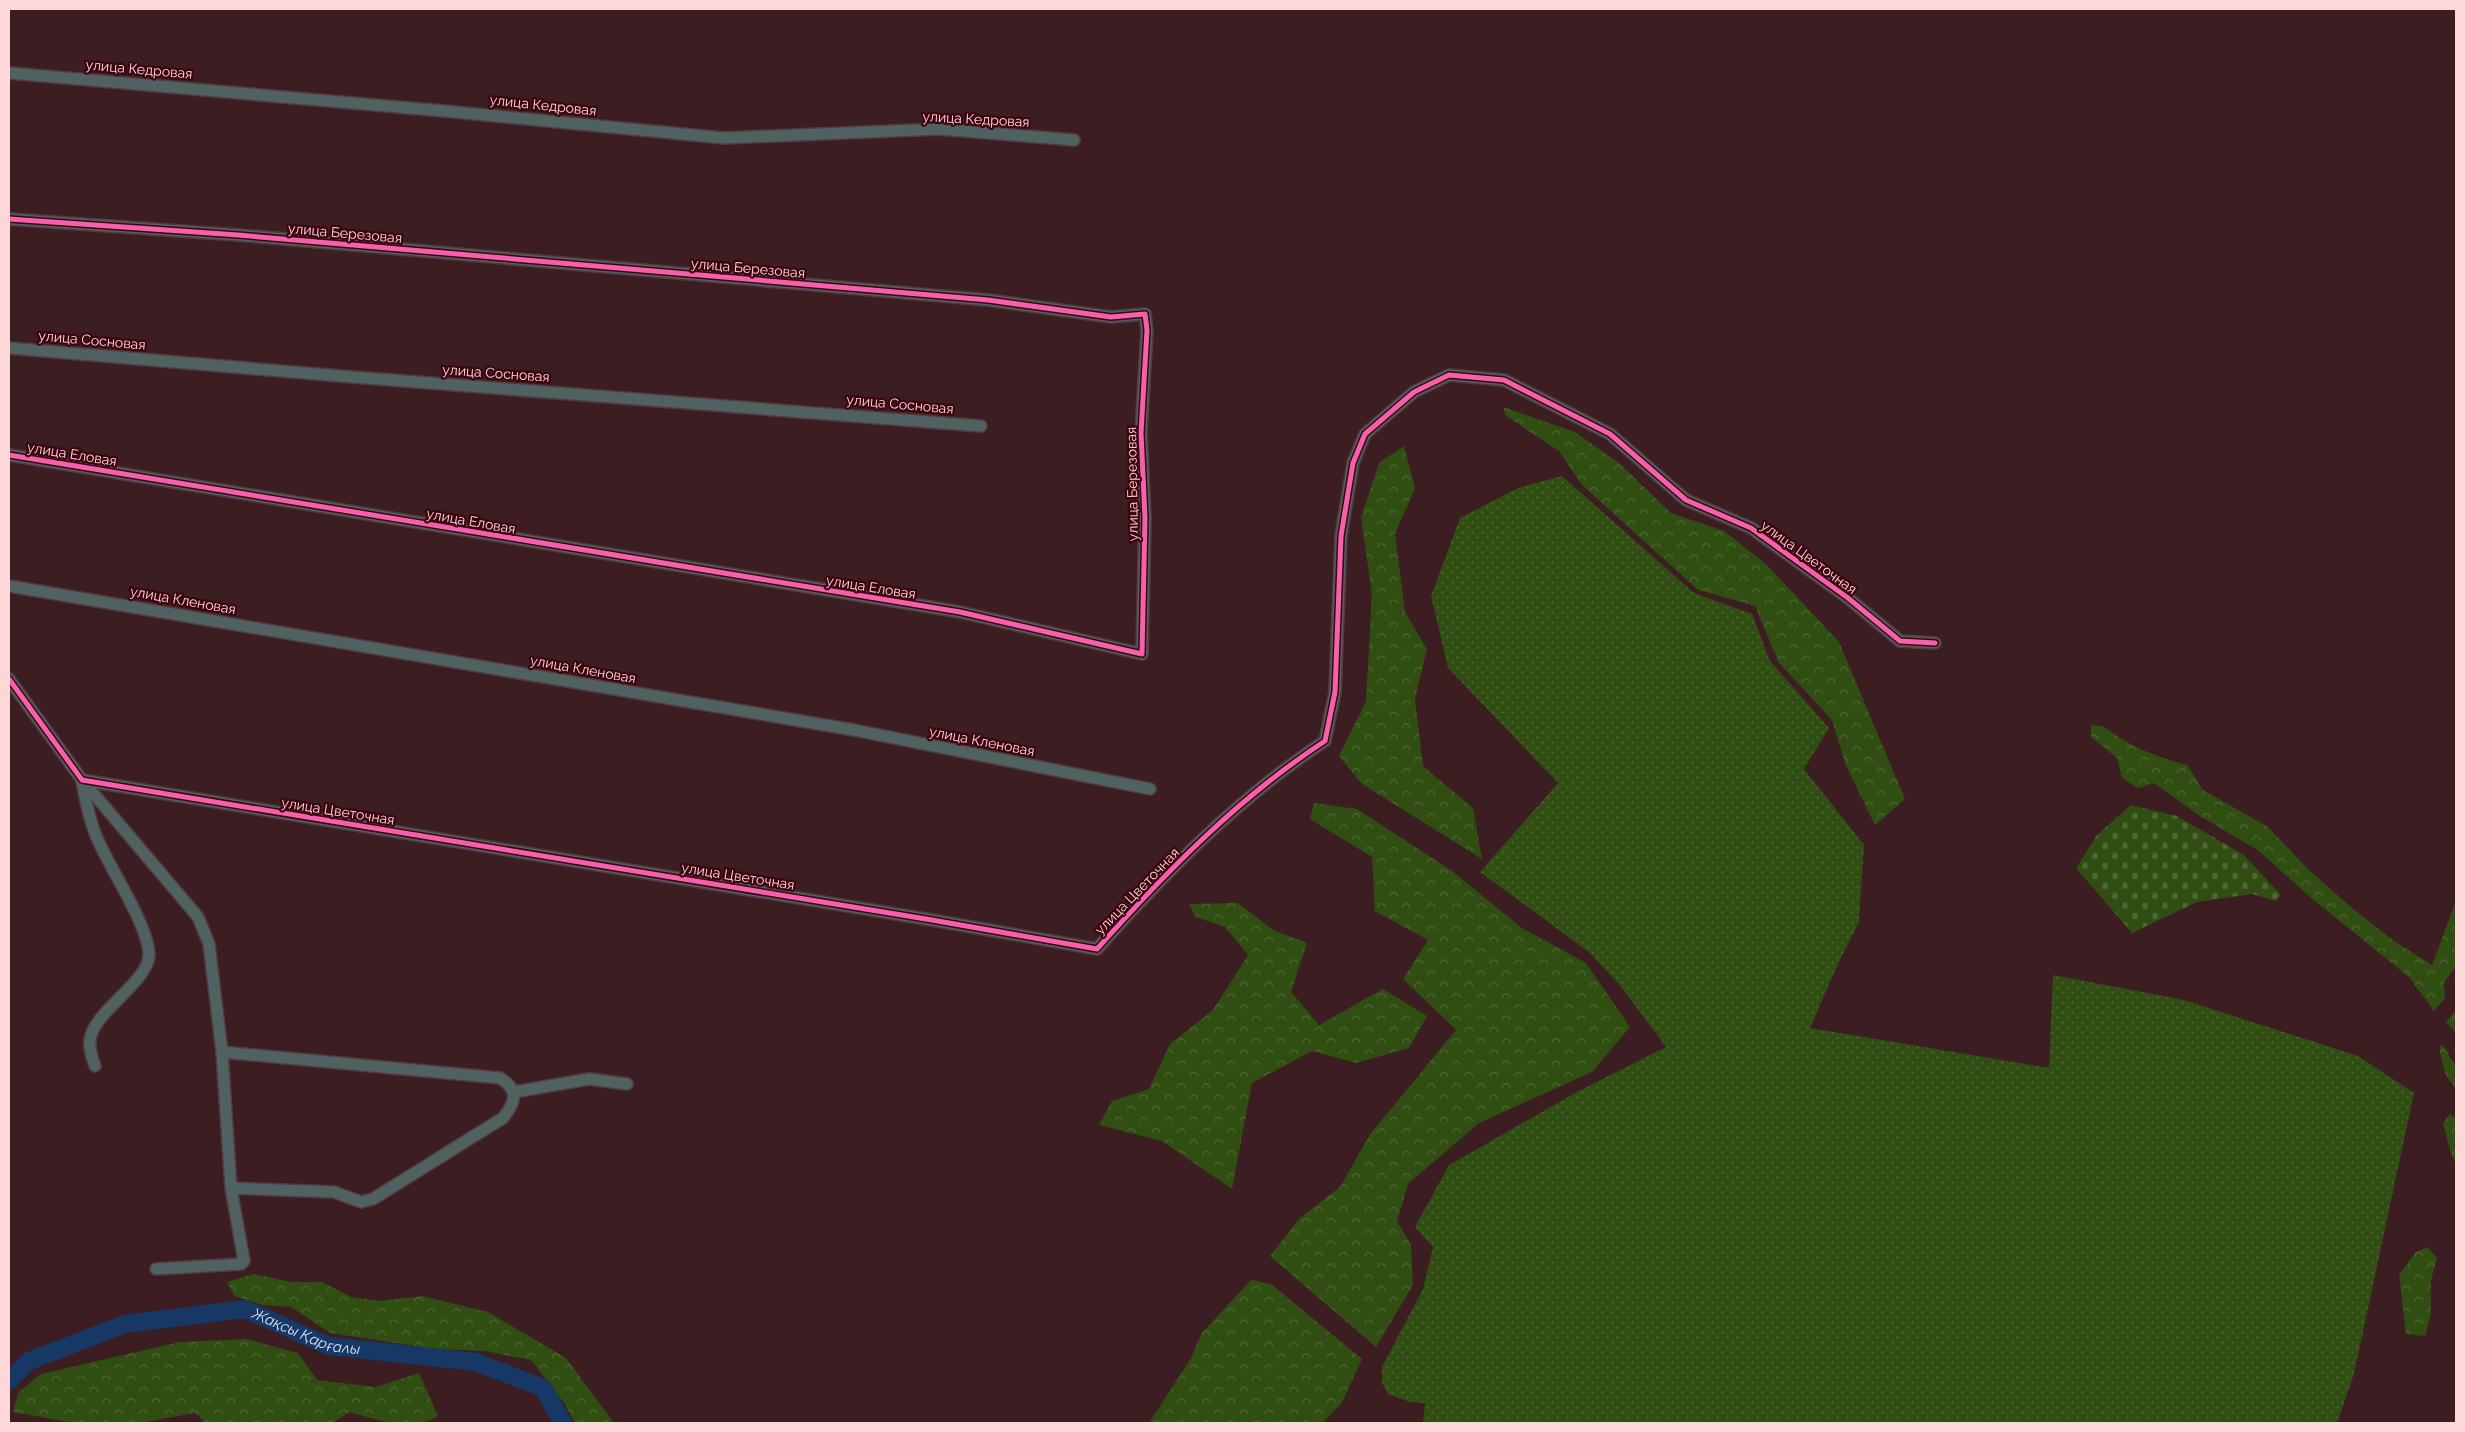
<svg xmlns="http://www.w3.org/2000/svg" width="2465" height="1432" viewBox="0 0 2465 1432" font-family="Raleway,sans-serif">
  <defs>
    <pattern id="forest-crowns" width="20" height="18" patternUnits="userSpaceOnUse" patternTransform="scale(1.25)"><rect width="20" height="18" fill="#304e12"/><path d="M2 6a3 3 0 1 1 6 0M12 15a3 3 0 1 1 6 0" fill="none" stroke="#4f6734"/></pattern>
    <pattern id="cemetery-stones" width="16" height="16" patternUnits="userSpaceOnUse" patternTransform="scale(1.25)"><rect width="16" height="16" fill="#304e12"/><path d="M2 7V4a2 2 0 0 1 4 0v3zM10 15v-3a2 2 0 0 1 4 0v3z" fill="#4f6734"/></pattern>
    <pattern id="garden-dots" width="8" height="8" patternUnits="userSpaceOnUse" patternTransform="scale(1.25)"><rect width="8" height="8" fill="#304e12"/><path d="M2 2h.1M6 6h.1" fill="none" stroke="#4f6734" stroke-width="1.8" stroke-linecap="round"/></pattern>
  </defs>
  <rect width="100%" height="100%" fill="#3b1d22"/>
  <path fill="url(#forest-crowns)" d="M1503 407 1575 432 1620 464 1671 513 1724 531 1767 565 1839 642 1905 799 1875 825 1846 766 1832 720 1779 663 1755 606 1698 590 1582 485 1559 451 1506 416Z
    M1404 446 1415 488 1395 534 1405 612 1427 649 1415 699 1423 766 1473 808 1482 859 1362 784 1339 756 1366 701 1372 595 1361 517 1379 463Z
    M2091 725C2110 727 2107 730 2122 739 2140 751 2165 759 2187 765L2203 790 2268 827 2309 870 2352 908 2394 941 2432 965 2456 901V966L2444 983 2445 998 2434 1011 2409 977 2310 897 2259 851 2200 816 2154 783 2138 788 2122 778 2117 758 2091 737Z
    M1314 803 1357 809 1452 871 1522 928 1586 963 1630 1027 1592 1072 1479 1123 1408 1184 1397 1221 1411 1245 1413 1285 1376 1347 1270 1256 1299 1219 1340 1187 1371 1133 1456 1030 1403 979 1428 940 1375 911 1372 857 1310 819Z
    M1238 903 1273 930 1307 943 1291 992 1319 1025 1383 989 1427 1016 1409 1048 1356 1063 1312 1051 1252 1083 1232 1189 1162 1141 1099 1125 1112 1101 1149 1089 1170 1044 1213 1010 1248 955 1225 927 1196 917 1189 904Z
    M2456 1010V1033L2446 1022Z
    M2443 1045 2456 1067V1089L2445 1073 2439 1047Z
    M2450 1114 2456 1119V1163L2451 1154 2443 1123Z
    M2427 1247 2437 1258 2431 1280V1314L2425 1336 2406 1334 2399 1275 2416 1252Z
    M254 1274 292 1282H322L351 1297 379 1301 422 1296 488 1312 566 1358 614 1423H575L564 1403 531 1360 485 1351 435 1349 330 1333 291 1307 263 1305 234 1296 227 1282Z
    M1251 1280 1271 1284 1362 1359 1341 1404 1322 1423H1149L1191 1358 1201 1334Z
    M246 1339 298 1353 317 1380 376 1387 419 1373 438 1416C415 1432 375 1420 350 1412L332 1423H206L195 1413 140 1423H74L13 1412 18 1393 41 1374 180 1342Z"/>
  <path fill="url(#cemetery-stones)" d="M2131 805 2177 816 2244 855 2281 895 2275 901 2252 894 2197 902 2132 933 2076 868 2097 835Z"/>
  <path fill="url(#garden-dots)" d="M1562 476 1694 593 1752 614 1770 661 1829 728 1804 769 1864 845 1859 922 1837 966 1810 1028 2049 1068 2053 975 2184 1000 2358 1056 2414 1093 2354 1374 2337 1423H1423L1425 1403 1410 1402 1388 1394 1382 1383V1367L1423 1289 1433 1247 1415 1227 1449 1165 1575 1093 1666 1047 1618 983 1589 952 1480 872 1558 783 1448 668 1431 596 1460 518 1518 488Z"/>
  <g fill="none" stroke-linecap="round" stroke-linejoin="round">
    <path stroke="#173764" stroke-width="18" id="s1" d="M9 1381 29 1361 125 1324 245 1309 329 1346 476 1362 543 1388 563 1423"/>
    <defs>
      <path id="minor" d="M9 73 444 111 724 138 939 129 1074 140
        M9 219 238 235 988 300 1111 317 1145 314 1147 330 1141 433 1145 518 1142 654 960 612 9 455
        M9 348 340 376 981 426
        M9 586 854 730 1150 789
        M9 679 82 780 932 920 1097 949C1165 873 1239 797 1325 741L1335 692 1341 536 1353 463 1365 434 1414 392 1449 375 1504 380 1610 434 1686 500 1751 528 1848 598 1900 641 1935 643
        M82 780 198 917 209 944 222 1052 231 1188 244 1261 241 1264 156 1269
        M82 782C86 801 89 820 97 838 110 869 146 921 149 953 151 981 93 1011 90 1040 89 1048 92 1058 95 1066
        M222 1052 500 1078C520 1090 515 1103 503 1118L373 1199 361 1202 334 1192 231 1188
        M514 1092 589 1079 627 1084"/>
    </defs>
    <use href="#minor" stroke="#543a3d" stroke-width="14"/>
    <use href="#minor" stroke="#506162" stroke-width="11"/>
    <defs>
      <path id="cycleway" d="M9 219 238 235 988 300 1111 317 1145 314 1147 330 1141 433 1145 518 1142 654 960 612 9 455
        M9 679 82 780 932 920 1097 949C1165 873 1239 797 1325 741L1335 692 1341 536 1353 463 1365 434 1414 392 1449 375 1504 380 1610 434 1686 500 1751 528 1848 598 1900 641 1935 643"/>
    </defs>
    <use href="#cycleway" stroke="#3d0410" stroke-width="8"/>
    <use href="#cycleway" stroke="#f560ab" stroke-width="5"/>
  </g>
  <g text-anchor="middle" stroke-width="4.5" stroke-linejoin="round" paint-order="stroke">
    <g font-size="14" fill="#fed8d9" stroke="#3d0410">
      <text transform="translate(139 69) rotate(5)" y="5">улица Кедровая</text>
      <text transform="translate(543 105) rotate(6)" y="5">улица Кедровая</text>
      <text transform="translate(976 119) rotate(3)" y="5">улица Кедровая</text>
      <text transform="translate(345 233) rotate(5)" y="5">улица Березовая</text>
      <text transform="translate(748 268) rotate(5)" y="5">улица Березовая</text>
      <text transform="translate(92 340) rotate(5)" y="5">улица Сосновая</text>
      <text transform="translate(496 373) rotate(4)" y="5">улица Сосновая</text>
      <text transform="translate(900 404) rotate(5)" y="5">улица Сосновая</text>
      <text transform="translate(72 454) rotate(9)" y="5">улица Еловая</text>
      <text transform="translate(1132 484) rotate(-91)" y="5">улица Березовая</text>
      <text transform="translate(471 521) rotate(10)" y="5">улица Еловая</text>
      <text transform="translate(1809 557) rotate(36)" y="5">улица Цветочная</text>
      <text transform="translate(871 587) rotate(9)" y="5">улица Еловая</text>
      <text transform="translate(183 600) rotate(10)" y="5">улица Кленовая</text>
      <text transform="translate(583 669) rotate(10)" y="5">улица Кленовая</text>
      <text transform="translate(982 741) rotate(11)" y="5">улица Кленовая</text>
      <text transform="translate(338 811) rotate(9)" y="5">улица Цветочная</text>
      <text transform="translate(738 876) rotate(9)" y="5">улица Цветочная</text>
      <text transform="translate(1137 891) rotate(-46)" y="5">улица Цветочная</text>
    </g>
    <g font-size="15" font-style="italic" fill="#d3e4fc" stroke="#3d0410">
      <text dy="5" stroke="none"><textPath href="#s1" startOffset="318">Жақсы Қарғалы</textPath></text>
    </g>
  </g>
  <rect width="2465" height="1432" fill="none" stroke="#fed8d9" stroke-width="20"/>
</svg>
